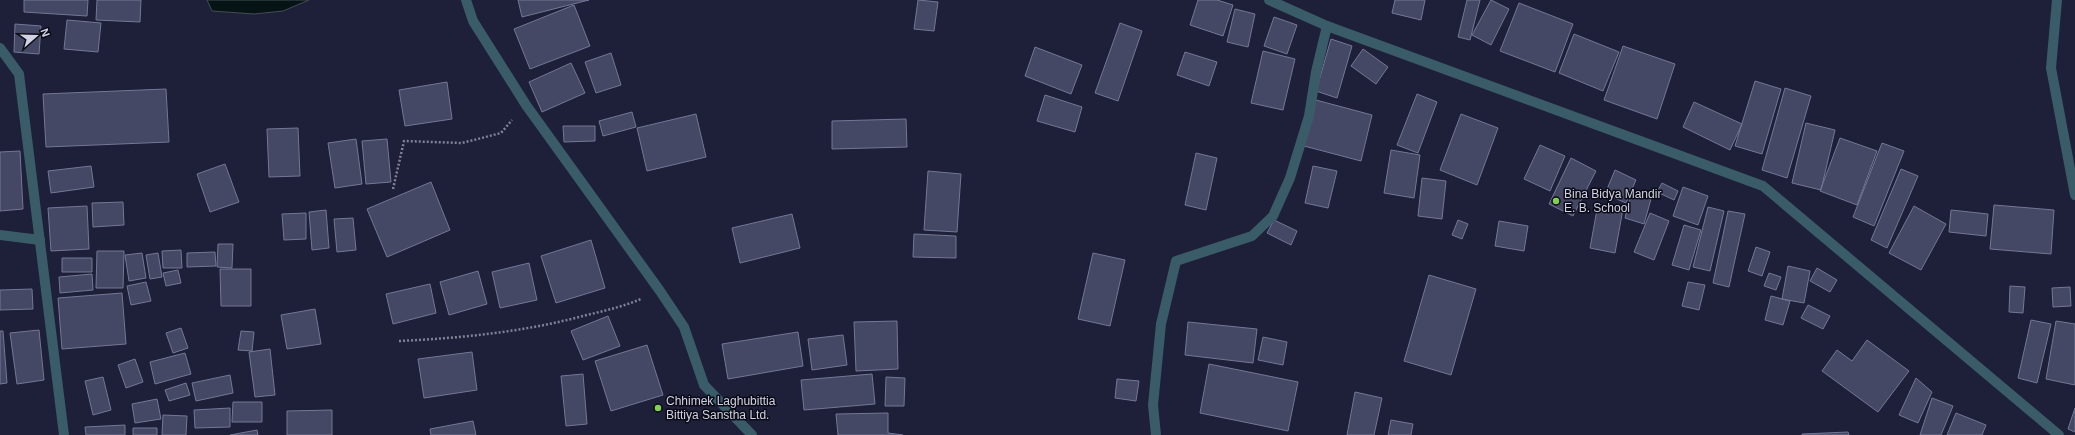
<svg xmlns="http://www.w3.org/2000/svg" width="2075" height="435" viewBox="0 0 2075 435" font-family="Helvetica,sans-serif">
  <rect width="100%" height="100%" fill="#1e2039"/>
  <path fill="#061415" stroke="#434d53" d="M207 0H309L283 11 254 14 212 11Z"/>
  <path fill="#454864" stroke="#747795" d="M24 0H88L87 16 24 12Z
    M97 0H141L140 22 96 20Z
    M518 0H589L522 17Z
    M918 0 938 2 934 31 914 29Z
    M1198 0H1217L1233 5 1223 36 1190 25Z
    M1395 0H1425L1421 20 1392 13Z
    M1467 0H1480L1470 40 1458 37Z
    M1491 0 1509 9 1491 45 1472 35Z
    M1519 3 1573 24 1555 72 1500 51Z
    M574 5 590 46 530 69 514 29Z
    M1235 9 1255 14 1248 47 1227 42Z
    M1274 17 1297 25 1287 54 1264 46Z
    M67 20 101 23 98 52 64 49Z
    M1120 23 1142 31 1118 101 1095 93Z
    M15 24 41 26 39 54 14 52Z
    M1574 34 1619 52 1603 91 1559 73Z
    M1331 39 1352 46 1337 98 1316 91Z
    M1623 46 1675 64 1657 119 1604 100Z
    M1035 47 1082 65 1071 94 1025 76Z
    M1363 49 1388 67 1376 84 1351 66Z
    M1263 51 1295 59 1283 110 1251 103Z
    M1185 52 1217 62 1209 86 1177 75Z
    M611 53 621 85 596 93 585 62Z
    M571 63 585 93 542 112 529 82Z
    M1755 81 1781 89 1762 154 1735 146Z
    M447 82 452 119 405 126 399 90Z
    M1785 88 1811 96 1787 178 1762 170Z
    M166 89 169 142 46 147 43 94Z
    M1417 94 1437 102 1418 153 1397 145Z
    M1045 95 1082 107 1075 132 1037 121Z
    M1316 100 1372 115 1361 161 1304 146Z
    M1694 102 1742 124 1730 150 1683 127Z
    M632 112 636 127 603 136 599 121Z
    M696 114 706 157 647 171 637 128Z
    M1461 114 1498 128 1477 185 1440 170Z
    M906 119 907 147 832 149V121Z
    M1806 123 1835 130 1821 190 1792 183Z
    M563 126H595V141L564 142Z
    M298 128 300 176 269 177 267 129Z
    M1840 138 1877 151 1857 205 1820 191Z
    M356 139 362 184 335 188 328 143Z
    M387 139 391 182 366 184 362 141Z
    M1882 143 1904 151 1874 226 1853 217Z
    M1540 145 1565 156 1550 191 1524 179Z
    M1391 150 1420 155 1414 198 1384 193Z
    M20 151 23 209 0 211V152Z
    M1196 153 1217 158 1206 210 1185 205Z
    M1571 158 1596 171 1573 216 1549 204Z
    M225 164 239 202 210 212 197 174Z
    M91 166 94 187 51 193 48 171Z
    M1313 166 1337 171 1328 208 1305 203Z
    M1901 169 1918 176 1887 248 1871 240Z
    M1615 170 1636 180 1626 203 1605 194Z
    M928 171 961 174 957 232 924 230Z
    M1422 178 1446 181 1442 219 1418 216Z
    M431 182 450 230 387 257 367 209Z
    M1662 183 1678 191 1674 200 1657 192Z
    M1683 187 1708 196 1698 225 1673 216Z
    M1631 194 1651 199 1644 224 1625 218Z
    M123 202 124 225 93 227 92 203Z
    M1598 204 1623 209 1615 253 1590 248Z
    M1994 205 2054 210 2051 254 1990 249Z
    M87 206 89 249 51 251 48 208Z
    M1914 206 1946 224 1921 270 1889 253Z
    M1708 207 1724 211 1710 271 1693 267Z
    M326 210 329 248 312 250 309 212Z
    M1951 210 1988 214 1986 236 1949 232Z
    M1728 211 1745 214 1729 287 1713 283Z
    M306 213V239L284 240 282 214Z
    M1650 213 1669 221 1654 260 1634 252Z
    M792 214 800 248 740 263 732 228Z
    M353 218 356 250 337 252 334 219Z
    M1274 220 1297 231 1291 245 1267 233Z
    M1458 220 1468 224 1462 239 1452 235Z
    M1499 221 1528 226 1524 251 1495 246Z
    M1684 225 1701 230 1689 270 1672 265Z
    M914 234 956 236V258L913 257Z
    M591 240 605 288 556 303 541 256Z
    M218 244H233L232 268 217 267Z
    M1756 247 1770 252 1762 276 1748 271Z
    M181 250 182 268H163L162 251Z
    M97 251H124L123 288H96Z
    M215 252 216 266 187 267V253Z
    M142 253 146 278 129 281 125 255Z
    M158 253 162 277 150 279 146 255Z
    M1093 253 1125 260 1110 326 1078 319Z
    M62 258H92V272H62Z
    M529 263 537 300 500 308 492 272Z
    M1788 266 1810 271 1804 303 1782 299Z
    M1817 268 1837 280 1830 292 1810 281Z
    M220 269H251V306H221Z
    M178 270 181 283 166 286 163 273Z
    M478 271 487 304 449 315 440 282Z
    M1769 273 1781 277 1776 290 1764 286Z
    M92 274 93 290 60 293 59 277Z
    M1429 275 1476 289 1451 375 1404 361Z
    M146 282 151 301 131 305 127 286Z
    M1688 282 1705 285 1699 310 1682 306Z
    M430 284 436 313 393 324 386 294Z
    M2010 286 2025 287 2023 313 2009 312Z
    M2070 287 2071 306 2053 307 2052 288Z
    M32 289 33 309 0 310V290Z
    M122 293 126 344 62 349 58 298Z
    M1771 296 1790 301 1783 325 1765 320Z
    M1808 305 1830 316 1823 329 1801 318Z
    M315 309 321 344 287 349 281 315Z
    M608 316 620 346 583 360 571 331Z
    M2031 320 2051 324 2037 383 2018 378Z
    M897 321 898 369 856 371 854 322Z
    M2056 321 2075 324V385L2046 379Z
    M1188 322 1257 329 1253 363 1185 355Z
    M181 328 188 348 173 353 166 333Z
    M39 330 44 380 17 384 10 333Z
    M0 331H3L7 383 0 384Z
    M241 331 254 332 252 351 238 350Z
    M798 332 803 366 728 379 722 344Z
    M843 335 847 365 812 370 808 339Z
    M1263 337 1287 342 1283 365 1258 360Z
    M1867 340 1909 371 1878 412 1822 371 1837 350 1852 361Z
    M647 345 663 395 611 411 595 361Z
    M270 349 275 395 255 397 249 352Z
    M472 352 477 390 424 398 418 359Z
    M185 353 191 374 155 384 150 362Z
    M135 359 143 382 126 388 118 365Z
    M1209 364 1298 382 1288 431 1200 413Z
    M583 374 587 424 566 426 561 376Z
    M872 374 875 404 804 410 801 380Z
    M230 375 233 393 196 401 192 383Z
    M103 377 111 410 93 415 85 381Z
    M886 377 905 378 904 406H885Z
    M1916 378 1932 392 1918 423 1899 415Z
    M1117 379 1139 381 1136 401 1115 398Z
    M186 383 190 395 169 401 165 390Z
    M1355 392 1382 398 1374 435H1347Z
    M1932 398 1953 406 1941 435H1920Z
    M157 399 161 419 135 423 132 404Z
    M233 402H262V422H232Z
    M230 408V427L195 428 194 410Z
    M2075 408V432L2068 429Z
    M332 410V435H287V411Z
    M888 413V433L903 435H838L836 414Z
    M1956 413 1986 425 1982 435H1947Z
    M163 415 187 416 186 435H162Z
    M1391 420 1413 424 1411 435H1388Z
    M473 421 476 435H431L430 429Z
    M125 425V435H86L85 427Z
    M133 428H157V435H133Z
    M257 430 258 435H230Z
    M1848 432 1849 435H1802V434Z"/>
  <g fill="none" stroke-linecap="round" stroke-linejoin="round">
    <path stroke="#808297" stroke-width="2.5" stroke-dasharray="2 2" stroke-linecap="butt" d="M393 189 404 141 462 143 501 133 512 120
      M399 341C462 338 523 332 583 316 603 311 622 307 641 299"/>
    <path stroke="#3a5b68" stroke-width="10" d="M2057 0 2051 68 2075 195
      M0 235 40 240
      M1156 435 1153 405 1161 324 1176 261 1252 236 1273 216 1290 178 1309 116 1316 72 1327 26"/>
    <path stroke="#3a5b68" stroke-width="10" d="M466 0 473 21 526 105 660 291 684 327 704 385 752 435
      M1269 0 1327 26 1763 186 2059 435
      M0 48 19 74 64 435"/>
  </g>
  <g fill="#80d051" stroke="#0a0b16" stroke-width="1.5">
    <circle cx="1556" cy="201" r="4"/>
    <circle cx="658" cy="408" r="4"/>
  </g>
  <g text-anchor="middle" stroke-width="3" stroke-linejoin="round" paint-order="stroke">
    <g font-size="12" fill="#d1d3e4" stroke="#0a0b16" text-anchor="start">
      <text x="1564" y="198">Bina Bidya Mandir<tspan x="1564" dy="14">E. B. School</tspan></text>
      <text x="666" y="405">Chhimek Laghubittia<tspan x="666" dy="14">Bittiya Sanstha Ltd.</tspan></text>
    </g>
  </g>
  <g transform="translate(36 36) rotate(70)" stroke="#0a0b16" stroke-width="3" paint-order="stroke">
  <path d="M0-3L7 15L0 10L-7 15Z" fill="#d1d3e4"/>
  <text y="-6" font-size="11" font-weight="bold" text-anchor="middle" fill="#d1d3e4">N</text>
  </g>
</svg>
